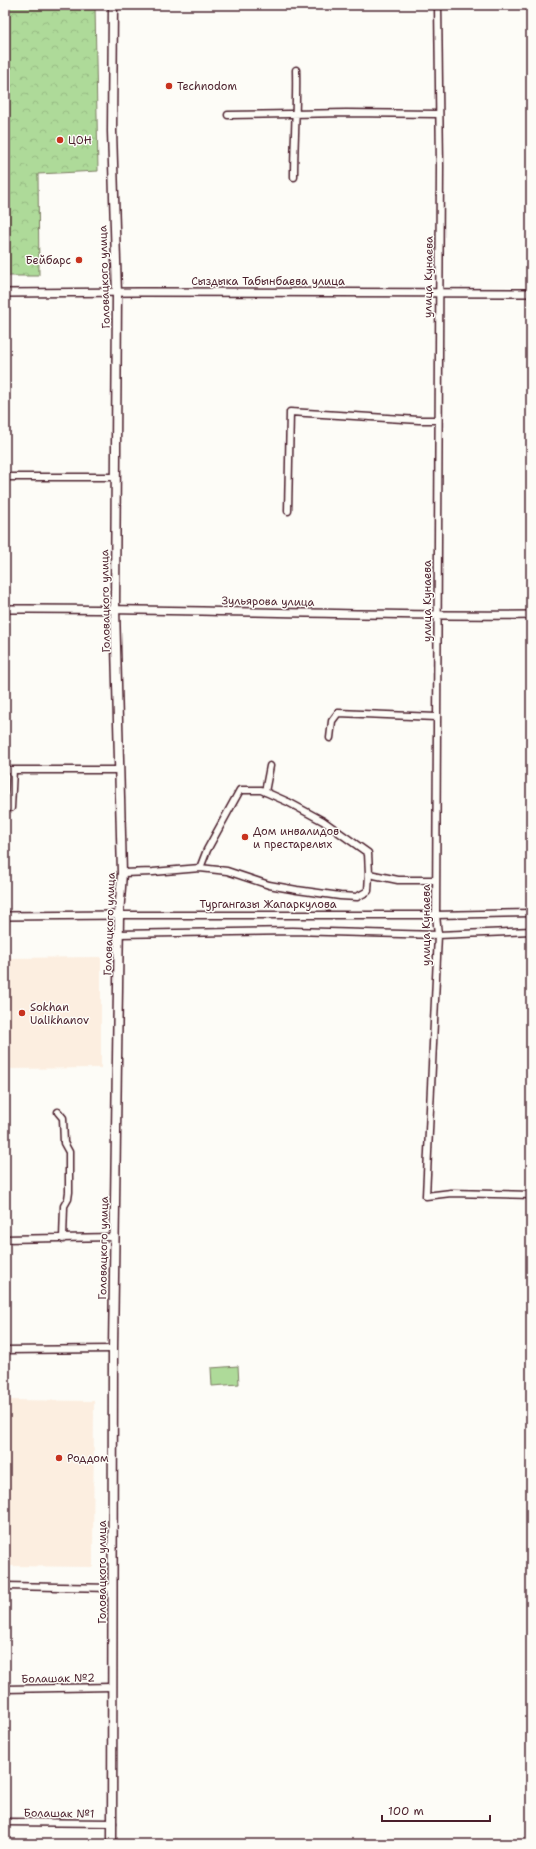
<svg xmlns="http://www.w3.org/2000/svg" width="536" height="1849" viewBox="0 0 536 1849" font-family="'Shantell Sans',sans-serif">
  <defs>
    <pattern id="park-crowns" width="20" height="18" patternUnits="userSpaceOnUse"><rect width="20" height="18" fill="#aeda99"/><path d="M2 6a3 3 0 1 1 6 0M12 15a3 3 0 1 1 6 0" fill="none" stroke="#97bb84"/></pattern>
  </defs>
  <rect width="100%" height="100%" fill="#fdfcf7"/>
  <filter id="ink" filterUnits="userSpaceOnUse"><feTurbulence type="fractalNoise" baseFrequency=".025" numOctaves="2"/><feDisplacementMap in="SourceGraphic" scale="8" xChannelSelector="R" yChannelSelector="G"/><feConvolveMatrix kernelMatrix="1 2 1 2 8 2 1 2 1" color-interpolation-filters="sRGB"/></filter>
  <g filter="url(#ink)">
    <path fill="#fceee0" d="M101 957V1068L5 1069V958Z
      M5 1400 94 1401 93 1567 5 1566Z"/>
    <path fill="url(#park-crowns)" stroke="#7c7c62" d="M5 5H95L98 171 38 174 39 276H5Z"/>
    <path fill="#aeda99" stroke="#7c7c62" d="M238 1366 239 1384 212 1386 211 1368Z"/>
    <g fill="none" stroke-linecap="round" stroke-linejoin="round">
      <defs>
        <path id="minor" d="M438 5 440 166 436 915 438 935 426 1196 451 1193 531 1195
          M228 115 346 113 439 114
          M294 177C294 141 297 105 296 70
          M5 477H115
          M288 511 290 412 419 420H438
          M330 738 332 721 338 713 436 717
          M5 770H119
          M265 792 270 766
          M11 808 13 770
          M200 868 207 850 240 790H261L288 802 323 821 368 853 369 874
          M122 873 153 872 200 868 227 871 269 885 297 890 340 896 357 897 368 891 369 874 398 880H436
          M119 915H436L531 913
          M119 934 292 931 438 935 531 931
          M58 1112 63 1118 64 1143 69 1152V1192L68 1199 64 1206 63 1239
          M5 1239 114 1237
          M5 1350 113 1349
          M5 1586 113 1588
          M5 1689 112 1687
          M5 1822 113 1823"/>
        <path id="tertiary" d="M5 293 140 292 531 293
          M5 609C180 608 356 617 531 615
          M5 916 119 915"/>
        <path id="secondary" d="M112 1844 113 1349 119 915 122 873 115 608 117 293 112 131 113 5"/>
      </defs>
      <use href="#minor" stroke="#4a1f2b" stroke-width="9"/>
      <use href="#tertiary" stroke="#4a1f2b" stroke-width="10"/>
      <use href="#secondary" stroke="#4a1f2b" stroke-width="11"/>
      <use href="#minor" stroke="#fdfcf7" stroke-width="6"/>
      <use href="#tertiary" stroke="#fdfcf7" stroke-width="7"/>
      <use href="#secondary" stroke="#fdfcf7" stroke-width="8"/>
    </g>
  </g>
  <g fill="#c8321e" stroke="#fdfcf7" stroke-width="1.5">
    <circle cx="169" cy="86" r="4"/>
    <circle cx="60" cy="140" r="4"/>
    <circle cx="79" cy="260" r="4"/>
    <circle cx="245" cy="837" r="4"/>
    <circle cx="22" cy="1013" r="4"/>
    <circle cx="59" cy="1458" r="4"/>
  </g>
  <g text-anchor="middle" stroke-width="3" stroke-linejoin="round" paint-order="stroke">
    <g font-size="11" fill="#4a1f2b" stroke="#fdfcf7" text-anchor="start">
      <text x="177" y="90">Technodom</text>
      <text x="68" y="144">ЦОН</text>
      <text x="71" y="264" text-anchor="end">Бейбарс</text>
      <text x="253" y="835">Дом инвалидов<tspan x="253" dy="13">и престарелых</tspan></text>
      <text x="30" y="1011">Sokhan<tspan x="30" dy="13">Ualikhanov</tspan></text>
      <text x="67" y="1462">Роддом</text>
    </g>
    <g font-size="11" fill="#4a1f2b" stroke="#fdfcf7">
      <text transform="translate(104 277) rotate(-92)" y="4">Головацкого улица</text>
      <text transform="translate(428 277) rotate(-89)" y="4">улица Кунаева</text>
      <text x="268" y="285">Сыздыка Табынбаева улица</text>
      <text transform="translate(105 601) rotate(-91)" y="4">Головацкого улица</text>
      <text transform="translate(268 601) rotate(1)" y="4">Зульярова улица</text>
      <text transform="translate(427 601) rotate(-90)" y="4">улица Кунаева</text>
      <text x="268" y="908">Тургангазы Жапаркулова</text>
      <text transform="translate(109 924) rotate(-88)" y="4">Головацкого улица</text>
      <text transform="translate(426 925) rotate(-90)" y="4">улица Кунаева</text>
      <text transform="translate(103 1248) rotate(-89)" y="4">Головацкого улица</text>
      <text transform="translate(102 1572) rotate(-90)" y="4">Головацкого улица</text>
      <text transform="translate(58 1678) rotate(-1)" y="4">Болашак №2</text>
      <text transform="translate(59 1813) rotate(1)" y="4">Болашак №1</text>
    </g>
  </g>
  <rect width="536" height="1849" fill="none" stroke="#fdfcf7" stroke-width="20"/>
  <rect x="10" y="10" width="516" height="1829" fill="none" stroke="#4a1f2b" stroke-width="1.5" filter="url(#ink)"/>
  <path d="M382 1815v6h108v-6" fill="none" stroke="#4a1f2b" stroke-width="2"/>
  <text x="388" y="1815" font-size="12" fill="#4a1f2b" stroke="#fdfcf7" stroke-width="3" paint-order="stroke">100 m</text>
</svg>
